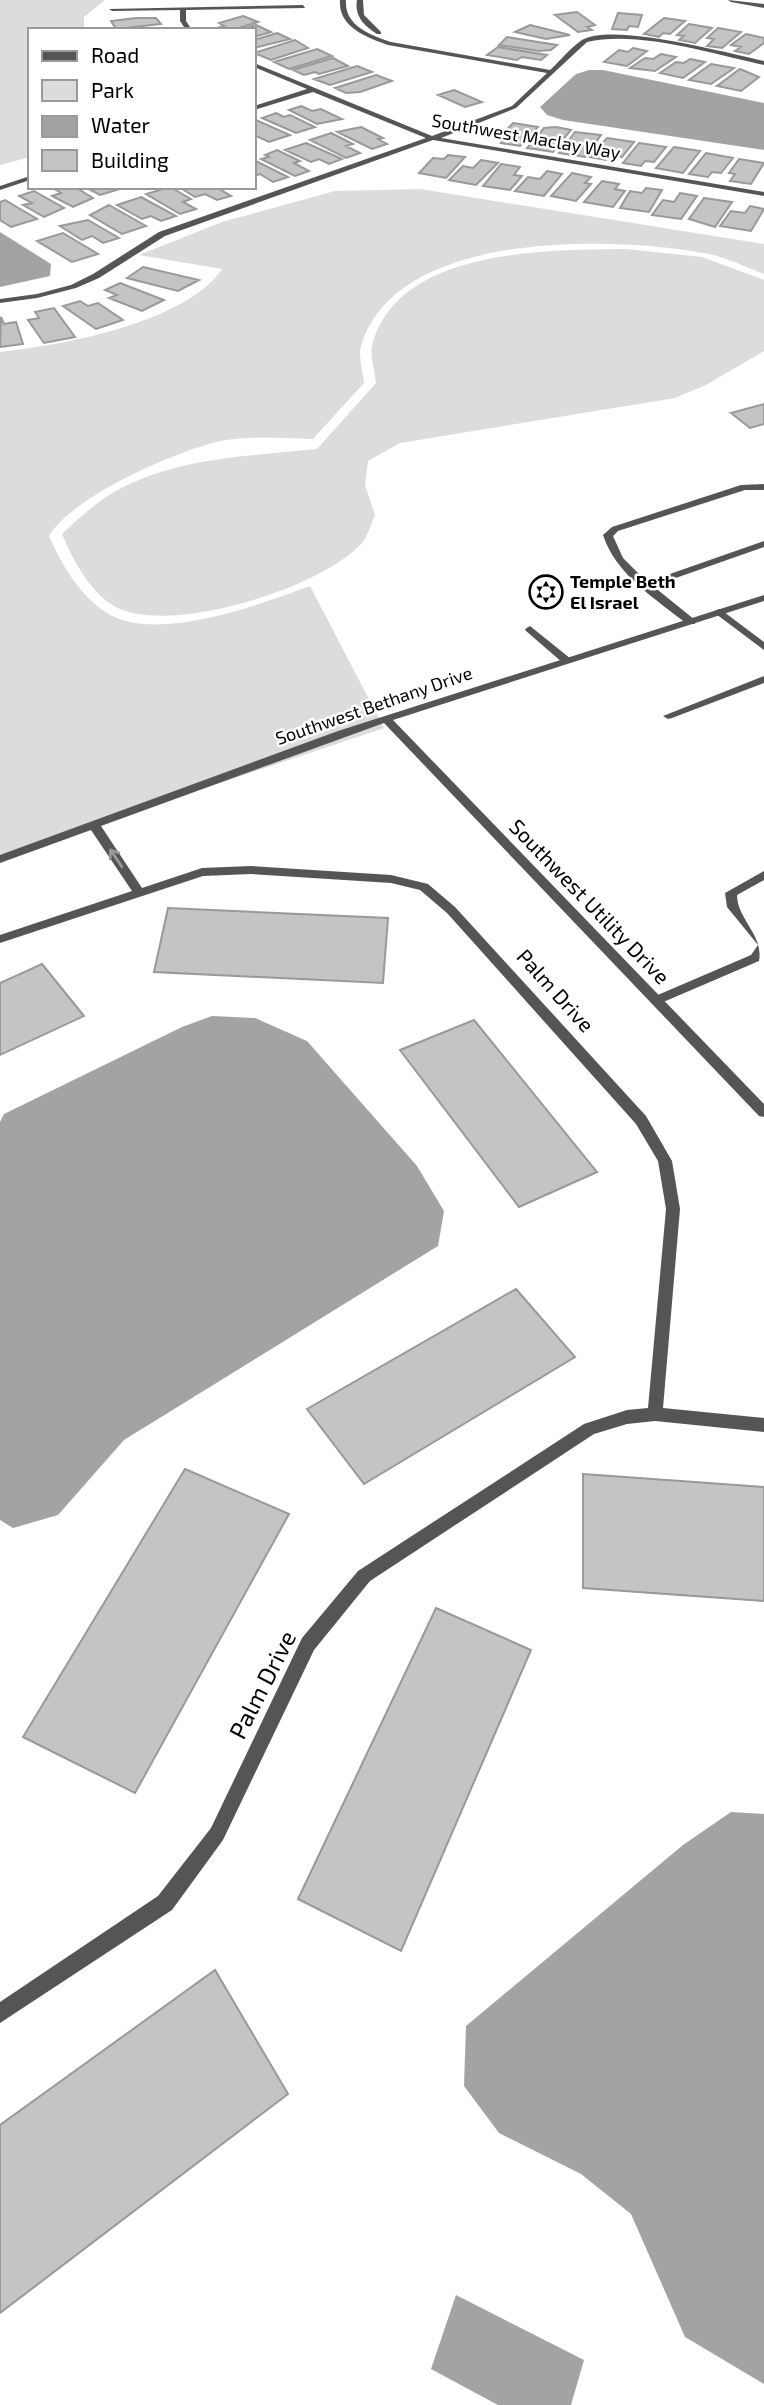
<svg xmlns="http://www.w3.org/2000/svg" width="764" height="2405" viewBox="0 0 764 2405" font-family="'Exo 2',sans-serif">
  <rect width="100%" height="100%" fill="#fff"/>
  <path fill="#dcdcdc" d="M0 0H105L84 17V30H30V157L0 165Z
    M420 189 764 244V274C745 267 724 256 704 253 610 236 395 230 361 346 358 356 363 372 364 383L313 439C281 438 248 435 216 442 172 453 72 497 49 536 62 565 79 595 107 613 155 644 261 604 310 586L384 728 0 857V352C62 345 186 323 222 269L139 255 222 222 335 191Z
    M626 249 702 257 764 280V351L706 385 675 398 400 443 368 461 365 485 375 515C371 524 367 538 361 544 320 588 177 633 120 609 92 597 73 560 62 534 75 522 89 509 103 499 167 457 243 457 317 449L376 383C375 372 370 357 372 346 397 248 547 250 626 249Z"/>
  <path fill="#a3a3a3" d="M589 70H603L764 103V150L563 120 547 115 540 107 576 74Z
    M0 232 51 264 50 276 0 287Z
    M212 1016 255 1018 307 1041 417 1166 444 1211 438 1246 124 1440 58 1515 13 1528 0 1520V1122L4 1114 182 1027Z
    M731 1812 764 1814V2384L685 2337 631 2214 581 2174 499 2133 464 2086 466 2026 683 1845Z
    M456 2295 584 2360 571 2405H498L431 2369Z"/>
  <path fill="#c4c4c4" stroke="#999" stroke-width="2" d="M577 12 595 25 587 27 592 30 578 32 555 15Z
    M618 13 642 15 638 27 629 26 627 30 612 29Z
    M243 16 258 22 232 30H210L224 26 219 23Z
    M136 18H156L161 24 116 29 111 21Z
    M664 18 685 21 670 34 663 33 659 37 644 34Z
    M689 24 712 28 695 43 679 40 684 36 677 35Z
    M256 25 271 32 254 37V30H240Z
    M530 25 570 35 546 39 515 32Z
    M718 28 741 32 722 48 707 46 714 39 707 38Z
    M277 33 290 39 254 48V40Z
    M746 34 764 38V43L749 54 735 51 741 47 731 45Z
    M507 37 557 45 551 50 539 51 499 45Z
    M295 40 308 48 271 60 254 53Z
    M498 47 547 55 541 60 522 57 517 60 487 55Z
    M633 48 647 51 627 66 604 62 619 50 628 52Z
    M317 49 332 56 289 69 274 62Z
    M661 54 676 57 655 71 630 68 645 58 653 59Z
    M333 58 348 66 319 74 315 72 304 75 293 70Z
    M690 59 705 62 683 78 660 73 676 62 684 63Z
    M711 64 734 68 711 84 689 80Z
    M357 66 372 72 330 85 314 79Z
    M740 69 759 77 741 91 717 86Z
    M376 75 392 81 360 92 346 93 335 88Z
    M454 90 482 102 465 107 438 95Z
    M301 106 312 111 321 109 342 119 317 124 289 110Z
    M276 113 284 117 290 115 315 127 296 133 262 118Z
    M254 120H256L290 135 269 142 254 135Z
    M513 123 538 127 520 146 501 143 506 138 500 137Z
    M361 127 383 138 378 139 387 144 372 149 337 132Z
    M556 127 571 130 553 152 527 148 544 128Z
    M575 132 601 135 585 157 559 153Z
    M331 133 353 144 346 146 360 153 346 158 310 140Z
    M607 138 634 142 622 157 609 155 606 160 590 157Z
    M306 143 342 159 329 164 319 159 311 162 285 150Z
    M639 143 666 147 654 162 645 161 641 166 623 163Z
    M674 147 700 151 683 173 656 168Z
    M277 150 300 161 294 163 309 171 295 176 261 159 269 157 265 155Z
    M706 153 733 158 721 173 712 172 708 177 689 174Z
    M448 155 465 157 446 178 419 173 433 158 444 159Z
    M739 159 764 163 751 184 730 181 735 174 729 173Z
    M481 160 498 163 476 185 449 180 463 166 473 168Z
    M254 161H256L288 177 273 182 260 174 254 176Z
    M501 164 520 167 514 175 522 176 510 190 483 186Z
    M547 171 562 174 544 196 515 191 528 177 540 179Z
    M572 173 591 177 585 183 591 184 576 201 551 196Z
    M602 181 619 184 615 189 625 191 613 207 584 202Z
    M51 187H75L93 198 73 207 52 196 61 193Z
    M85 187H122L123 188 100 195Z
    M170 187 191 199 183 202 196 209 180 214 146 194Z
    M179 187H216L231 196 217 200 205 194 195 197Z
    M646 188 662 190 649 212 620 208 630 191 642 193Z
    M34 191 64 208 44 217 23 205 32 203 19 196Z
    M680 193 697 196 681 219 652 215 663 200 674 202Z
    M141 197 176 216 161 221 151 216 142 219 117 205Z
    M704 198 732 202 715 227 689 219Z
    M5 200 37 219 11 227 0 220V202Z
    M109 205 146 226 122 234 90 215Z
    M750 206 764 209 751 231 720 226 731 211 745 213Z
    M88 220 119 238 103 243 92 236 82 240 60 226Z
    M63 233 98 254 72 262 37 241Z
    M143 267 199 280 178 291 127 278Z
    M120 283 164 300 142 311 109 298 117 295 105 290Z
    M80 301 88 306 98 303 123 320 96 329 63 306Z
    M54 308 75 337 44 343 28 320 39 318 35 312Z
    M1 317 4 324 16 322 23 344 0 347Z
    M764 404V424L750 428 731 413Z
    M168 908 388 918 383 983 154 972Z
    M42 964 84 1016 0 1055V983Z
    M474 1020 597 1172 519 1207 400 1050Z
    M516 1289 575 1357 364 1484 307 1409Z
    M185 1469 289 1514 135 1793 23 1737Z
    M583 1474 764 1487V1601L583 1588Z
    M436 1608 531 1650 401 1951 298 1899Z
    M215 1970 288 2094 0 2313V2125Z"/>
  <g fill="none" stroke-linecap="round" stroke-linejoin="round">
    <path fill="#555" fill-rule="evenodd" d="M764 484V490H745L618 531 613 536 623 558 647 582 764 541V547L653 586 695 620V624H687C656 599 616 575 603 535L612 527 741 485Z
      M720 609 764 642V650L716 614V610Z
      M530 626 571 659V663H563L526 631 525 629Z
      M764 676V683L672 718 668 719 663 716Z
      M764 871V880L737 895C737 919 764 935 759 961L661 1003H653L651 1000 653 997 751 955 758 945 727 907 725 893Z"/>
    <path fill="#555" fill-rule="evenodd" d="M340 0H346C344 26 371 35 391 42L550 70C560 61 571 47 582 40 613 22 727 53 764 61V65C713 54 638 30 587 42L516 108 441 138 764 192V196L433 140 165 236 99 278 76 288 37 298 0 303V299L37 294 71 285 93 274 159 232 426 138 313 92 254 110V106L307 89 254 67V63L432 136 512 106 547 73 388 45C366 37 338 27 340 0Z
      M357 0H363L364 15 381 32V34H377C364 26 354 16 357 0Z
      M303 5 305 8 186 10V21L192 30H186L180 21V10L112 11 109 9Z
      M30 176V180L0 190V186Z
      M764 595V601L393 720 764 1104V1117L759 1116 384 723 101 826 142 888 202 868 251 866 391 875 428 884 455 907 646 1116 672 1161 680 1209 663 1408 764 1418V1432L655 1421 627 1424 594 1434 370 1581 314 1650 223 1840 172 1910 0 2023V2002L158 1896 211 1828 302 1638 358 1571 584 1424 627 1410 648 1408 666 1209 658 1161 636 1124 447 913 420 890 391 883 251 874 203 876 0 943V935L132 891 91 830 0 863V855L338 731Z"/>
    <path fill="#555" fill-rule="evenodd" d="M728 0 764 4V8L731 2Z"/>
  </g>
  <defs><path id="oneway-shaft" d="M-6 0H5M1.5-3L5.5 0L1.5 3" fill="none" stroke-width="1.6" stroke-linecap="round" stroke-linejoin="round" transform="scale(1.75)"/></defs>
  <use stroke="#999" href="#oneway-shaft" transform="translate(116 858) rotate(-124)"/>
  <defs>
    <symbol id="synagogue-ring" viewBox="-11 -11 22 22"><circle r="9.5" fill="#fff" stroke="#000" stroke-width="1.5"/><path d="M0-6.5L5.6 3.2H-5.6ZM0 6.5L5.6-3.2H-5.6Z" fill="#000"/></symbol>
  </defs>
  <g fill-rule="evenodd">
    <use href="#synagogue-ring" x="527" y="573" width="38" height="38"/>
  </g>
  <g text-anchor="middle" stroke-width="5" stroke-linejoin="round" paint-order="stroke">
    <g font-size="18" fill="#000" stroke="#fff">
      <text transform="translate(526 137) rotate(10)" y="6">Southwest Maclay Way</text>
      <text transform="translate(374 706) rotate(-19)" y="6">Southwest Bethany Drive</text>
    </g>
    <g font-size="18" font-weight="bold" fill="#000" stroke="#fff" text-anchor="start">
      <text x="570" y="588">Temple Beth<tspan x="570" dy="21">El Israel</tspan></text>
    </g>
    <g font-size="21" fill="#000" stroke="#fff">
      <text transform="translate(589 902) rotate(46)" y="7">Southwest Utility Drive</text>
      <text transform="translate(555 991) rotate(48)" y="7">Palm Drive</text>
    </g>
    <g font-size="24" fill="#000" stroke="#fff">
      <text transform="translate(263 1685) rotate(-63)" y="8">Palm Drive</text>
    </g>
  </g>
  <rect x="28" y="28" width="228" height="161" fill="#ffffff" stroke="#999999" stroke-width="2"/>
  <rect x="42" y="51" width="35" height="10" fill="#555555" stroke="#999999" stroke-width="2"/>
  <text x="91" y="63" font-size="21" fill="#000000">Road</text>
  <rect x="42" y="80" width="35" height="21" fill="#dcdcdc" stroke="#999999" stroke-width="2"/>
  <text x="91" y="98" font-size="21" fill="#000000">Park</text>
  <rect x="42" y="116" width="35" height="21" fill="#a3a3a3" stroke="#999999" stroke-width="2"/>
  <text x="91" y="133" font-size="21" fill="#000000">Water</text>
  <rect x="42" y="150" width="35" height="21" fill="#c4c4c4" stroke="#999999" stroke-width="2"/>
  <text x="91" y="168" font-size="21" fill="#000000">Building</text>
</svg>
